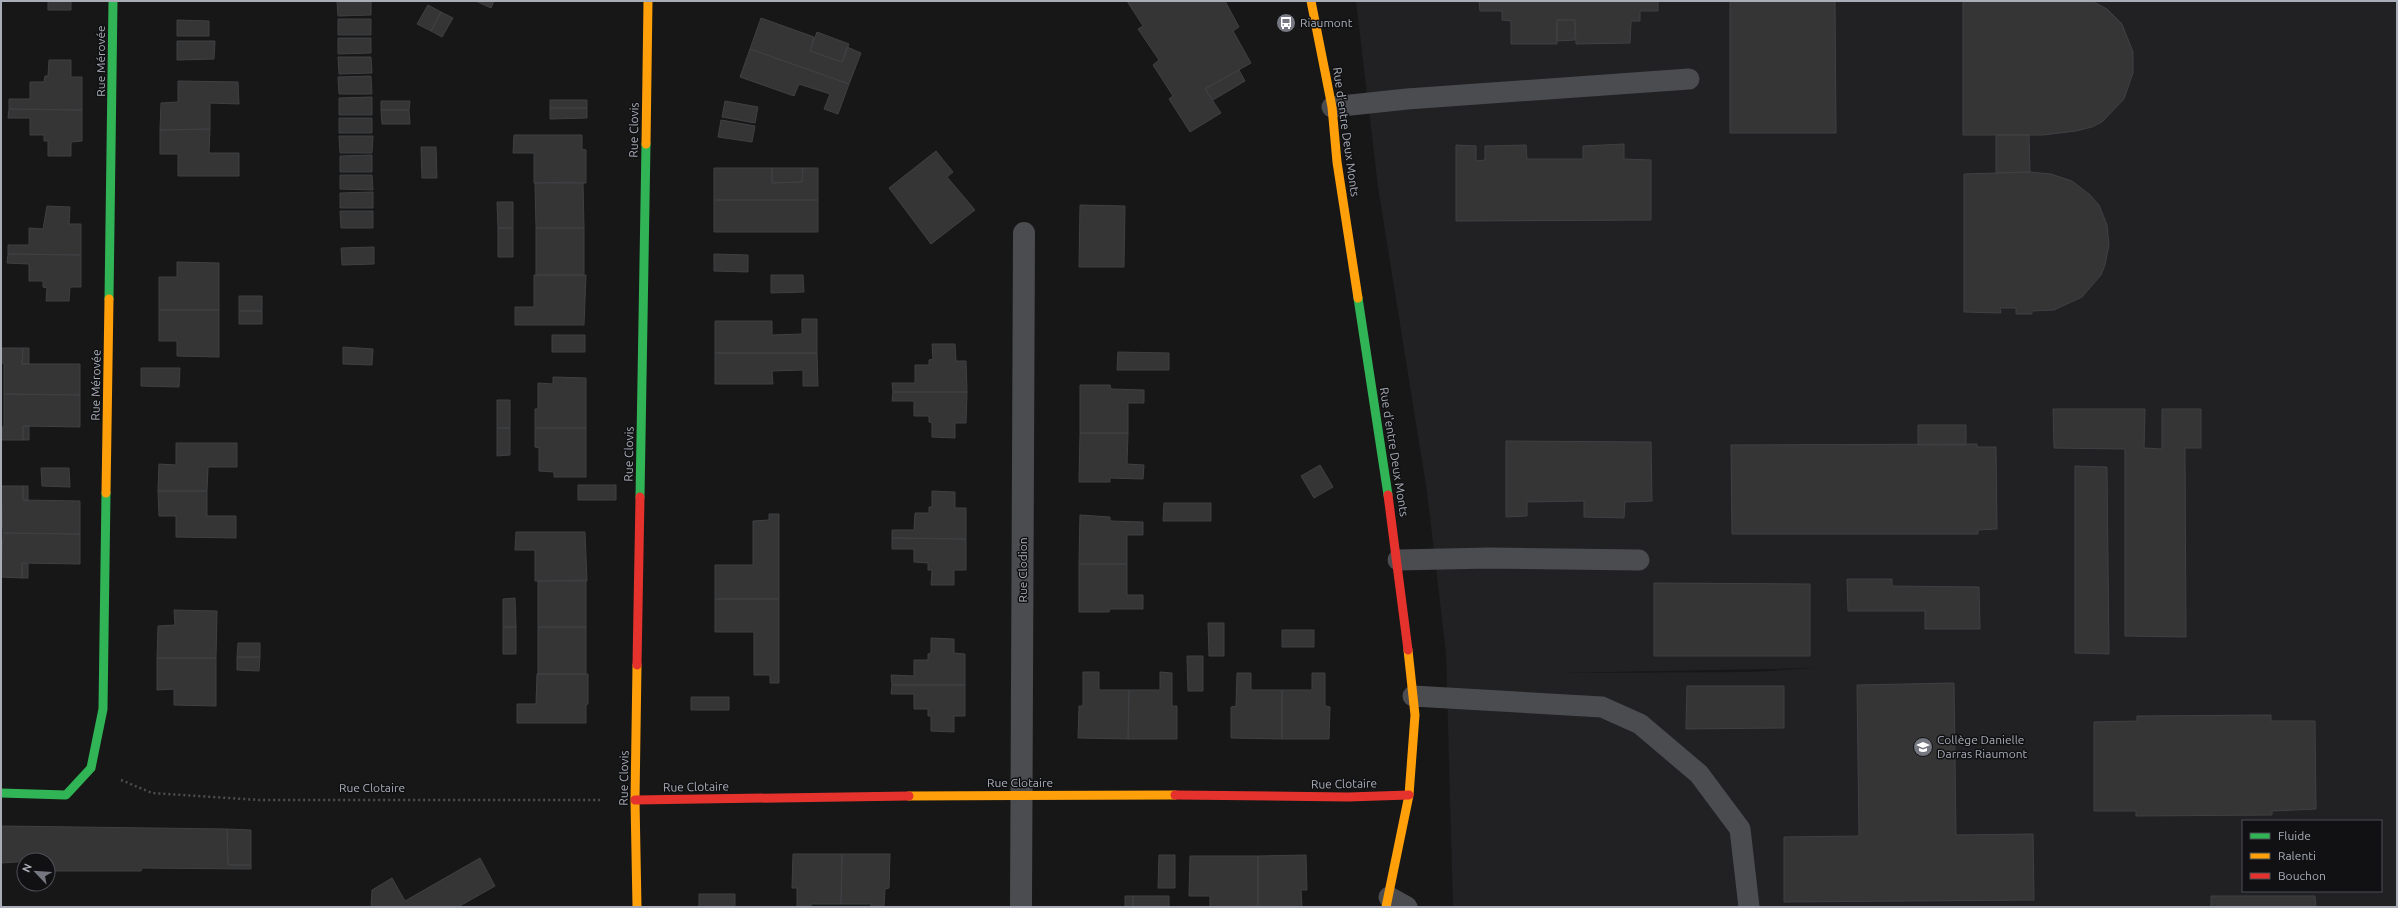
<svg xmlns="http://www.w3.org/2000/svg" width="2398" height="908" viewBox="0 0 2398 908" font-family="Ubuntu,sans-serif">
  <rect width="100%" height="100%" fill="#171717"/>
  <path fill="#212123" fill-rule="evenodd" d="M1356 1H2397V907H1453L1446 653 1427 492 1378 187ZM1817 668 1751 672 1555 673H1556ZM2243 821H2381V891H2243Z"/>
  <path fill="#353536" stroke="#3f4043" d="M48 1H71V10H48Z
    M337 1H371V15L338 16Z
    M476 1H494L491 8Z
    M1127 1H1225L1239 27 1233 31 1251 63 1205 89 1221 113 1190 132 1169 99 1173 96 1153 65 1159 60 1138 29 1143 26Z
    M1479 1H1658V11H1640V21H1631L1630 43 1576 44 1575 20H1557V44H1511V21L1502 20V11H1480Z
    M1730 1H1835L1836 133H1730Z
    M1963 1H2092L2107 9 2122 24 2133 52V73L2124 99 2102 122 2092 127 2076 131 2043 135H1963Z
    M428 5 441 12 431 31 417 24Z
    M441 12 453 18 442 37 431 31Z
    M761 18 814 37 810 51 842 62 847 47 861 53 849 84 750 49Z
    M338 19H371V35H338Z
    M177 20 209 21V36H177Z
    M1557 20H1575V40L1557 41Z
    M817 32 849 44 842 62 810 51Z
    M338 38H371V53L338 54Z
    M177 41H215L214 59 177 60Z
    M750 49 849 84 838 114 824 109 830 94 799 84 794 96 740 77Z
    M338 57H371L372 73 339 74Z
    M49 60H71V77H82V110L9 109V99H30V82H44L45 76H48Z
    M1239 70 1245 81 1213 100 1205 89Z
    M371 76 372 94H339L338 77Z
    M178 81 238 82 239 104 210 103V129L160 130 161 103 178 102Z
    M372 97V115H339V98Z
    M550 100H587V108H550Z
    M381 101H410L409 110H381Z
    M725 101 758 107 755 123 722 117Z
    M550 108H587V118L550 119Z
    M9 109 82 110V141L71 142V156H48V141H44V135H30V118H8Z
    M381 110H409L410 124H382Z
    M339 118H372V133H339Z
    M721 120 755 126 752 142 718 137Z
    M210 129 209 153H239V176H178V154H160V130Z
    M514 135H582V149L586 150V183H534V153H513Z
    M1996 135H2029L2030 172 1996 173Z
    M339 136H373L372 153H340Z
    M1624 144V159L1651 160V220L1456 221V145L1476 146V161L1485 160V146L1526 145 1527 159H1583V146Z
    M421 147H436L437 178H422Z
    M936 151 953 172 947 177 975 210 931 244 889 188Z
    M372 155V172H340V156Z
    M714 168H772V183L802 182 803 168H818V200H714Z
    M772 168H803L802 182 772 183Z
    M2030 172 2051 174 2072 181 2089 194 2099 205 2107 225 2109 245 2105 265 2101 275 2082 297 2054 310 2032 311V314H2016V308H2000L2001 313 1964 312V174Z
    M340 175H372L373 190 340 189Z
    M571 182 583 183 584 228H536L535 183Z
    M373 192V208H340V193Z
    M714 200H818V232H714Z
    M497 202H513V228H498Z
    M1080 205 1125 206 1124 267H1079Z
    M47 206 70 207 69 224H81V255L8 254V245H29V228L43 229Z
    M340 211H373V228H341Z
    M498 228H513V257H498Z
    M536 228H584V275H536Z
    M374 247V264L342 265 341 248Z
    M8 254 81 255V287H70L69 301H46L47 288 43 287V281H29V264L7 263Z
    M714 254 748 255V272L714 271Z
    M177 262 219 263V310H159V277H177Z
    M534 275H586L584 325H515V307H534Z
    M771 275H803L804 292 771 293Z
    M239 296H262V311H239Z
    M159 310H219V357L177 356V341H159Z
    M239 311H262V324H239Z
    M802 319H817V353H715V321H772V335L802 334Z
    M552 335H585V352H552Z
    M932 344H955L956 361H966L967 392H893L892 383H915V365H929V360L933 359Z
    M343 347 373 349 372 365 343 364Z
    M1 348H23L22 364H80V395L4 394V363H1Z
    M23 348H29V364H22Z
    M1118 352 1169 353V370H1117Z
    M715 353H817L818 386H803V370L772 371 773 384H715Z
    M141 368H180L179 387 141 386Z
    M553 377 586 378V428H535V409H538V383L553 384Z
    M1080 385H1110L1111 389 1144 390V403H1128V433H1080Z
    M893 392H967L966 423H955V438L932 437V423L929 422V416H914V401H892Z
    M4 394 80 395V427L23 426V440H1V427H4Z
    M497 400H510V428H497Z
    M2053 409H2145L2144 448 2162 449V409H2201V448H2185L2186 637 2125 636V449L2054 448Z
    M1918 425H1966V445H1918Z
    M23 426H29V440H23Z
    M497 428H510V455L497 456Z
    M535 428H586V477H554V472L539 471V448L535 447Z
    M1080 433H1128L1127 464 1144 465 1143 479 1110 478V482H1079Z
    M1506 441 1651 442 1652 501 1625 502 1624 518 1584 517V501L1527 502V516L1506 517Z
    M176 443H237V467H208L207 491H158L159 464 176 465Z
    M1977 444V447H1996L1997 529 1978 530V534H1732L1731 445Z
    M1320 465 1333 487 1314 498 1301 476Z
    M2075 466 2107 467 2109 654 2075 653Z
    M41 468H69L70 487 42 486Z
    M578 485H616V500H578Z
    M1 486H23V500L80 501V534L3 533Z
    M23 486H28V501L23 500Z
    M158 491H207V516H236V538L176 537V516H159Z
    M932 491 955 492V508H966V539L892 538V530H914L915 513H929V507H932Z
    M1164 503H1211V521H1163Z
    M769 514H779V599H715V565H753V521L769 520Z
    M1080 515 1110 517V521L1143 522V535H1127V564H1079Z
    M516 532H585L587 581H535V550H515Z
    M3 533 80 534V564L22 563V578L1 577Z
    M892 538 966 539V570H954V585H931L932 570H928V563L914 562V549H892Z
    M22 563 28 564V578H22Z
    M1079 564H1127V595H1143V609H1110L1109 612H1079Z
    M1847 579H1892V586L1979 587 1980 629H1925V611H1848Z
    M586 580V627H538V581Z
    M1654 583 1810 584V656H1654Z
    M515 598 516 627H503V599Z
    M715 599H779V683H770V675H754V632H715Z
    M174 610 217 611 216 658H157L158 626 175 625Z
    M1208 623H1224V656H1209Z
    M503 627H516V654H503Z
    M538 627H586V674H538Z
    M1282 630H1314V647H1282Z
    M931 638 954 639V653L965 654V685H892L891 675 914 676V660H928V654L931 653Z
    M238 643H260V657H237Z
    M1187 656H1203V691H1188Z
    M237 657H260L259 671 237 670Z
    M157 658H216V706L174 705V689L157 690Z
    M1083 672H1099V690H1129L1128 739 1078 738 1079 706H1083Z
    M1160 672 1172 673V706H1177V739H1128L1129 690H1160Z
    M1237 673H1251V690H1282V739L1231 738V707L1236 706Z
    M1312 673H1325V706L1330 707 1329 739H1282V690H1312Z
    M537 674H588V704L586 705V723H517V704H536Z
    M1954 683 1956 835 2033 834 2034 900 1784 902V837L1859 836 1857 685Z
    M892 685H965V716H954V732L931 731V716H928V709H914V694H891Z
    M1687 686H1784V728L1686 729Z
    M691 697H729V710H691Z
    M2271 715V721H2315L2316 809 2272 811V815L2136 816V811H2094V722L2137 721V716Z
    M1 826 227 829 228 865H251V869L142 868 141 871H48V860L1 863Z
    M227 829 251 830V865H228Z
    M793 854H842L841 904H811V907H797V888H792Z
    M842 854H890L889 888 885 889 884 907H871V904H841Z
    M1159 855H1175V888H1158Z
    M1306 855 1307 890H1301L1302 907 1258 906V856Z
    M1190 856H1258V906L1210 907V896H1189Z
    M480 858 495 886 458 907H371L372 890 392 878 405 901Z
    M699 894H735V907H699Z
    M1125 896H1133V907H1125Z
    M1133 896H1169V907H1133Z
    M2211 896H2315L2316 907H2211Z"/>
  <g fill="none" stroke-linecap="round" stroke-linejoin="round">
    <path stroke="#4d4e52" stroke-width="2.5" stroke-dasharray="2 3" stroke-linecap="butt" d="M121 780 152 793 259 800H602"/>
    <path stroke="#4b4c50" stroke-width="21" d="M1332 107 1407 99 1689 79
      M1398 560 1489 558 1639 560
      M1413 696 1602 707 1640 724 1699 774 1740 829 1749 907
      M1389 897 1407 907"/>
    <path stroke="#4b4c50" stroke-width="22" d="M1021 907 1024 233"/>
    <path stroke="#30b455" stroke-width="9" d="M1358 298 1388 495
      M109 299 113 1
      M640 497 646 144
      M1 793 66 795 91 768 103 709 106 493"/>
    <path stroke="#ff9f0a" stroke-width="9" d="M1311 1 1332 107 1337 162 1358 298
      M646 144 648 1
      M106 493 109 299
      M909 796 1175 795
      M637 907 635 800 637 665
      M1386 907 1409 795 1415 715 1408 650"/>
    <path stroke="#e5322d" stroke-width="9" d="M1388 495 1408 650
      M637 665 640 497
      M1175 795 1348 797 1409 795
      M635 800 909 796"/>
  </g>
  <defs>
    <symbol id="bus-disc" viewBox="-11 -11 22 22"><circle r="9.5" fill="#757880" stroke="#111113"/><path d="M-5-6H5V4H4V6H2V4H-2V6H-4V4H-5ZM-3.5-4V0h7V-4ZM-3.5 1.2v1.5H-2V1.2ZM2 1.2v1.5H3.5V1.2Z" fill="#fff"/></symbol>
    <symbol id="school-disc" viewBox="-11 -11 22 22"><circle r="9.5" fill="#757880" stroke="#111113"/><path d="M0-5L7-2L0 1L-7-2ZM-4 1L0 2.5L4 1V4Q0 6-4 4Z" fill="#fff"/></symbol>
  </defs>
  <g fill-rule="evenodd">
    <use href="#bus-disc" x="1275" y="12" width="22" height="22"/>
    <use href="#school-disc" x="1912" y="736" width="22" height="22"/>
  </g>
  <g text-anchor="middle" stroke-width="3" stroke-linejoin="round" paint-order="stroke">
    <g font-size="12" fill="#a8adb8" stroke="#111113" text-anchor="start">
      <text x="1300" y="27">Riaumont</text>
      <text x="1937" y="744">Collège Danielle<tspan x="1937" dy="14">Darras Riaumont</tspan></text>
    </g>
    <g font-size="12" fill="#a8adb8" stroke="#111113">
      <text transform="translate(101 61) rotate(-90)" y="4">Rue Mérovée</text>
      <text transform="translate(634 130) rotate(-89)" y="4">Rue Clovis</text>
      <text transform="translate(1346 132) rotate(82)" y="4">Rue d'entre Deux Monts</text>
      <text transform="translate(96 385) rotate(-89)" y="4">Rue Mérovée</text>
      <text transform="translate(1394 452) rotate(81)" y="4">Rue d'entre Deux Monts</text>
      <text transform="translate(629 454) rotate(-89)" y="4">Rue Clovis</text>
      <text transform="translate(1023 570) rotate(-90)" y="4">Rue Clodion</text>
      <text transform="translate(624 778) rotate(-89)" y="4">Rue Clovis</text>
      <text x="1020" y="787">Rue Clotaire</text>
      <text transform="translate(1344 784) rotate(-1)" y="4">Rue Clotaire</text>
      <text transform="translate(696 787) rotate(-1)" y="4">Rue Clotaire</text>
      <text x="372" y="792">Rue Clotaire</text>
    </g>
  </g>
  <rect width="2398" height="908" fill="none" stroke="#a8adb8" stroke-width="4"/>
  <rect x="2242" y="820" width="140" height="72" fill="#111113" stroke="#4d4f55"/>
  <rect x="2250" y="833" width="20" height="6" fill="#30b455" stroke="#4d4f55"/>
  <text x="2278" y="840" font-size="12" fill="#a8adb8">Fluide</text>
  <rect x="2250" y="853" width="20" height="6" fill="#ff9f0a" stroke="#4d4f55"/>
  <text x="2278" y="860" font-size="12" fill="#a8adb8">Ralenti</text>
  <rect x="2250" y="873" width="20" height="6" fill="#e5322d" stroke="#4d4f55"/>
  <text x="2278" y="880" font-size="12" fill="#a8adb8">Bouchon</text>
  <g transform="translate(36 872) rotate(295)"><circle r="19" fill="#111113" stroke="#4d4f55"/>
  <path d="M0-3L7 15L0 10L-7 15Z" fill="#757880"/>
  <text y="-6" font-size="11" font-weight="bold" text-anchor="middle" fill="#a8adb8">N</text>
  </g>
</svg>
